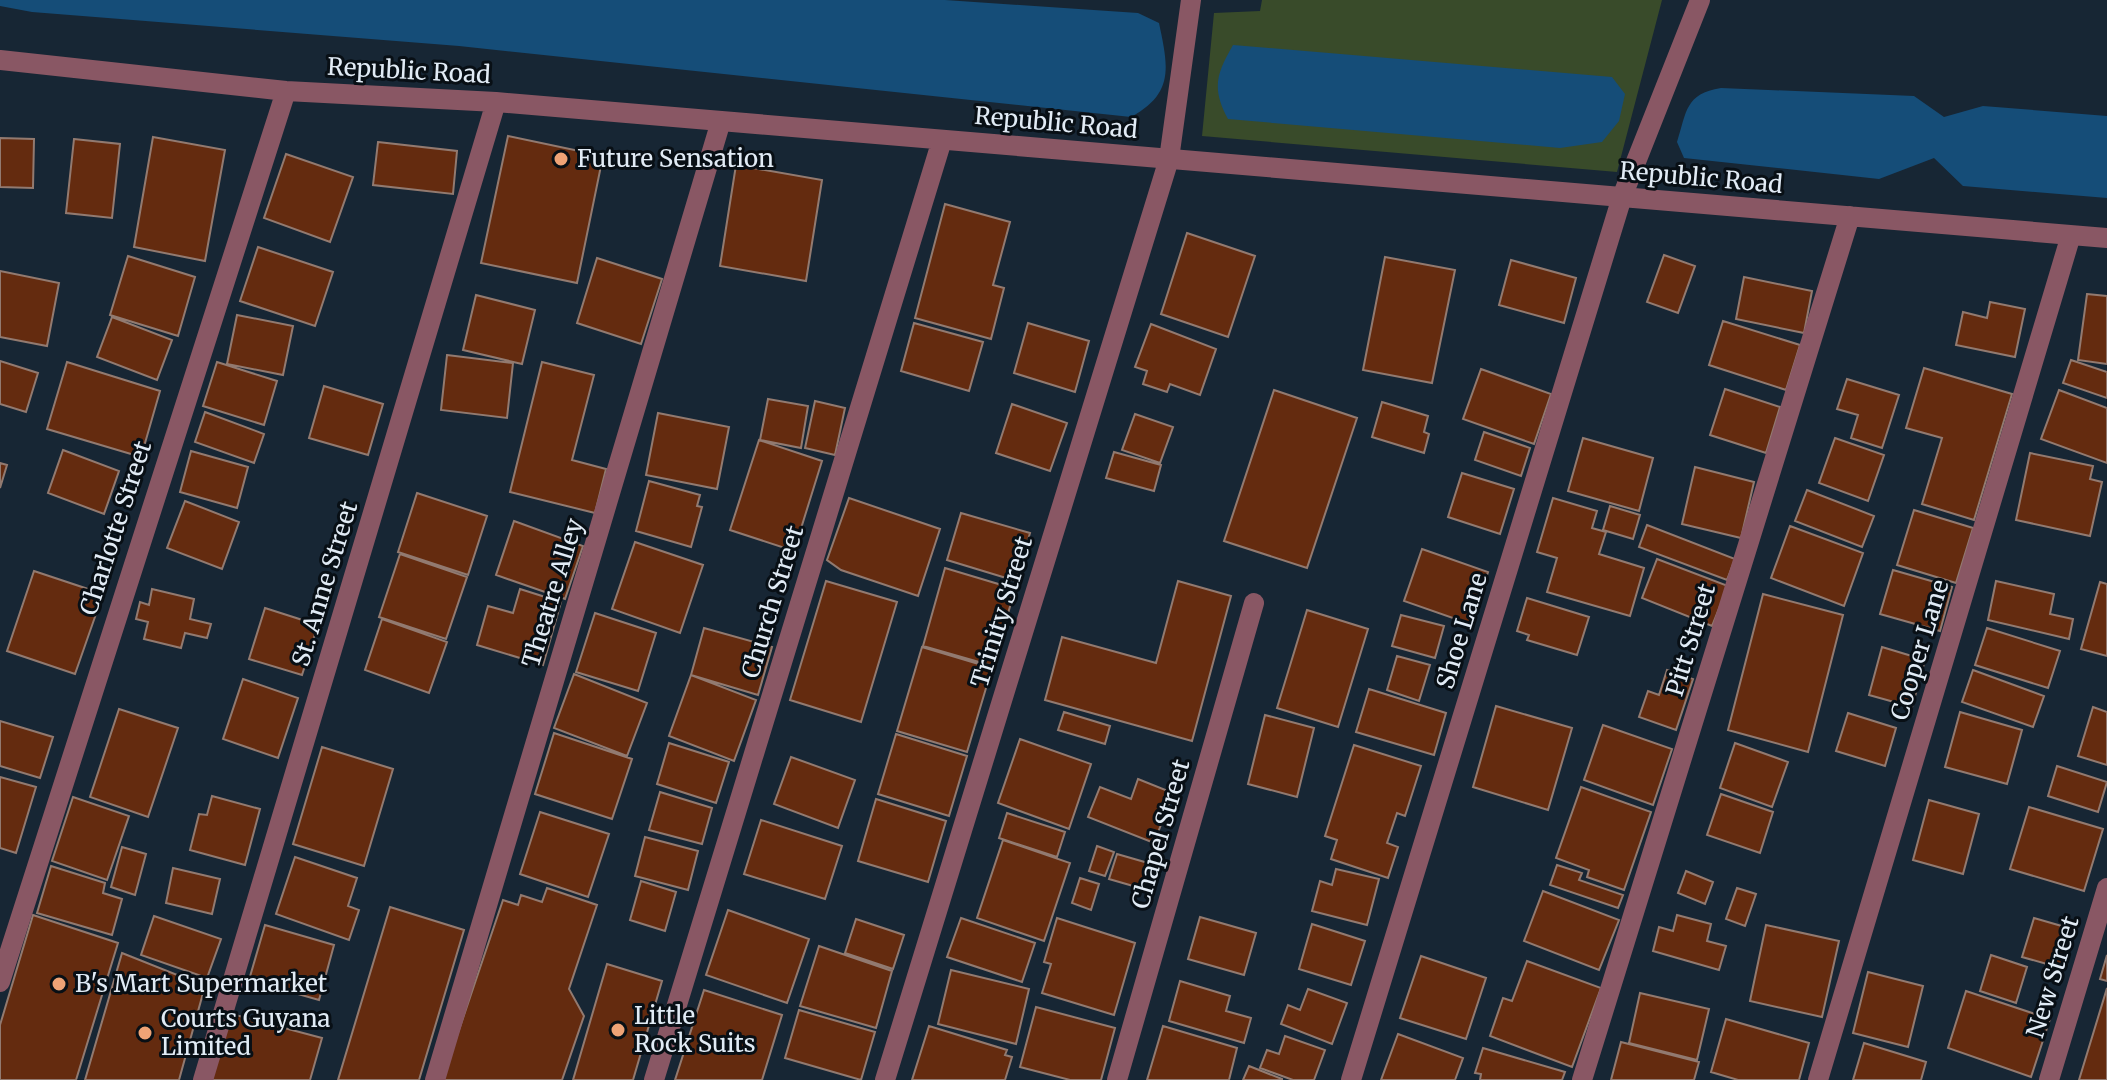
<svg xmlns="http://www.w3.org/2000/svg" width="2107" height="1080" viewBox="0 0 2107 1080" font-family="Merriweather,serif">
  <rect width="100%" height="100%" fill="#172634"/>
  <path fill="#394b2a" d="M1262 0H1662L1617 172 1202 136 1214 13 1260 11Z"/>
  <path fill="#154d78" d="M0 0H945L1138 13 1159 23C1168 66 1175 93 1131 117L459 46 32 12 0 6Z
    M1233 45 1612 77 1625 94 1619 121 1602 142 1560 148 1228 119C1211 88 1217 73 1233 45Z
    M1721 88 1914 96 1944 117 1983 106 2107 116V198L1963 186 1934 158 1879 179 1684 158 1677 142C1687 111 1685 94 1721 88Z"/>
  <path fill="#642b0f" stroke="#927a70" stroke-width="2" d="M508 136 603 156 577 283 481 263Z
    M153 137 225 150 205 261 134 247Z
    M0 138 34 139 33 188 0 187Z
    M74 139 120 144 112 218 66 213Z
    M378 142 457 151 453 194 373 185Z
    M286 154 353 177 330 242 264 218Z
    M736 165 822 180 806 281 720 266Z
    M945 204 1010 222 993 285 1004 288 991 339 915 318Z
    M1187 233 1255 256 1228 337 1161 314Z
    M258 247 333 272 315 326 240 301Z
    M1664 255 1695 266 1678 313 1647 302Z
    M128 256 195 277 178 336 110 315Z
    M1385 257 1455 270 1432 383 1363 370Z
    M597 258 662 279 641 344 577 323Z
    M1511 260 1576 278 1564 323 1499 305Z
    M0 271 59 283 47 346 0 337Z
    M1744 277 1812 291 1804 333 1736 319Z
    M2087 294 2107 296V364L2078 360Z
    M476 295 535 310 522 364 463 350Z
    M1990 302 2025 309 2015 357 1956 345 1963 312 1987 318Z
    M237 315 293 326 283 375 227 364Z
    M112 317 172 340 157 380 97 357Z
    M1723 321 1800 345 1786 390 1709 365Z
    M914 323 983 342 969 391 901 371Z
    M1028 323 1089 341 1075 392 1014 373Z
    M1151 324 1216 349 1200 395 1170 384 1167 392 1143 384 1147 371 1135 367Z
    M447 355 513 363 507 418 441 410Z
    M2071 360 2107 372V398L2063 383Z
    M0 361 38 373 26 412 0 404Z
    M67 362 160 391 141 457 47 429Z
    M217 362 277 381 264 425 203 406Z
    M542 362 594 375 572 460 606 469 595 513 510 492Z
    M1924 368 2012 394 1974 520 1922 504 1942 438 1906 428Z
    M1481 369 1551 394 1534 444 1463 419Z
    M1847 379 1899 395 1882 448 1851 438 1858 415 1837 409Z
    M324 386 383 404 368 455 309 438Z
    M1725 389 1780 407 1766 453 1710 435Z
    M1274 390 1357 418 1307 568 1224 541Z
    M2059 390 2107 408V463L2041 439Z
    M768 399 808 406 801 448 760 440Z
    M815 401 845 408 835 455 805 448Z
    M1382 402 1428 416 1424 432 1429 434 1424 453 1372 437Z
    M1012 404 1067 423 1050 471 996 453Z
    M205 412 264 434 254 463 195 442Z
    M658 413 729 427 717 489 646 475Z
    M1135 414 1173 427 1160 463 1122 450Z
    M1484 432 1530 448 1521 476 1475 460Z
    M1583 438 1653 458 1639 511 1568 491Z
    M1835 438 1884 455 1868 501 1819 483Z
    M759 440 822 461 794 551 730 530Z
    M63 450 119 471 104 514 48 493Z
    M191 451 248 467 237 508 180 492Z
    M1114 452 1161 465 1154 491 1106 478Z
    M2030 453 2093 466 2090 479 2102 482 2090 536 2016 520Z
    M0 463 7 465 0 488Z
    M1695 467 1754 482 1741 538 1682 524Z
    M1462 473 1514 489 1500 534 1448 517Z
    M649 481 700 495 697 506 702 507 691 547 636 531Z
    M1807 490 1874 516 1862 547 1795 521Z
    M417 493 487 516 468 575 398 552Z
    M849 498 940 529 918 596 841 570 827 560Z
    M1553 498 1597 511 1592 528 1606 532 1599 554 1644 568 1630 616 1547 592 1557 558 1537 552Z
    M185 501 239 522 222 569 167 548Z
    M1610 506 1640 515 1633 539 1603 530Z
    M1914 510 1973 528 1956 583 1897 565Z
    M961 513 1030 533 1016 581 947 560Z
    M514 521 583 546 565 599 496 575Z
    M1647 525 1735 559 1727 580 1639 547Z
    M1790 526 1863 553 1844 606 1771 578Z
    M635 542 703 565 680 633 612 609Z
    M1422 549 1488 572 1470 624 1404 601Z
    M400 554 467 577 446 639 379 617Z
    M1657 559 1728 586 1712 626 1642 598Z
    M945 568 1015 589 993 666 923 646Z
    M1893 570 1952 587 1940 631 1880 614Z
    M34 571 103 594 75 674 7 651Z
    M826 581 897 602 861 722 790 700Z
    M1178 581 1231 596 1192 741 1045 700 1062 637 1156 663Z
    M1996 581 2054 594 2050 614 2073 619 2069 639 1988 620Z
    M2100 582 2107 584V656L2081 649Z
    M152 589 194 599 190 619 211 624 207 638 185 633 181 648 144 639 148 622 136 619 140 602 149 605Z
    M520 589 561 602 543 665 477 645 488 606 513 613Z
    M1763 594 1843 615 1808 752 1728 730Z
    M1527 598 1589 617 1577 655 1527 640 1529 635 1517 631Z
    M265 608 318 625 302 675 249 659Z
    M1307 610 1368 629 1338 727 1277 708Z
    M595 613 656 633 638 691 576 672Z
    M1401 615 1444 626 1435 658 1392 646Z
    M382 619 447 642 429 693 365 670Z
    M704 628 772 647 758 695 691 675Z
    M1987 628 2060 651 2048 688 1975 665Z
    M922 647 992 668 967 752 897 731Z
    M1882 647 1925 660 1912 707 1869 695Z
    M1397 656 1430 665 1419 701 1387 690Z
    M1667 670 1693 679 1676 730 1639 717 1648 691 1659 695Z
    M1973 670 2044 696 2033 727 1962 702Z
    M574 674 647 703 627 756 554 728Z
    M691 675 756 700 734 761 669 736Z
    M243 679 298 698 278 758 223 739Z
    M1369 689 1446 713 1434 755 1356 732Z
    M1496 706 1572 728 1548 810 1473 787Z
    M2093 707 2107 712V765L2078 756Z
    M119 709 178 728 148 817 90 797Z
    M1064 712 1110 726 1105 744 1058 730Z
    M1960 712 2022 730 2007 784 1945 767Z
    M1848 713 1896 728 1885 766 1836 751Z
    M1265 715 1314 728 1297 797 1248 784Z
    M0 721 53 737 40 778 0 766Z
    M1603 725 1672 749 1653 805 1584 780Z
    M554 733 632 759 612 819 535 794Z
    M896 734 967 756 949 816 878 794Z
    M1020 739 1091 764 1069 829 998 803Z
    M669 743 729 762 716 803 657 784Z
    M1735 743 1788 762 1772 807 1720 788Z
    M1354 745 1421 766 1405 816 1397 813 1387 843 1398 847 1388 878 1331 859 1337 840 1325 836Z
    M322 747 393 769 364 866 293 844Z
    M791 757 855 780 838 828 774 804Z
    M2057 766 2107 782 2098 812 2048 796Z
    M0 777 36 787 16 853 0 848Z
    M1138 779 1173 793 1154 843 1088 817 1100 787 1131 799Z
    M1581 787 1651 812 1624 890 1587 877 1589 870 1556 858Z
    M660 792 712 808 702 844 649 830Z
    M1721 794 1773 812 1760 853 1707 835Z
    M212 796 260 809 245 865 190 850 199 814 207 815Z
    M73 797 129 816 107 880 52 861Z
    M876 799 946 821 928 882 858 861Z
    M1929 800 1979 814 1963 874 1913 860Z
    M2029 807 2103 829 2084 891 2010 869Z
    M540 812 609 834 588 897 520 874Z
    M1007 813 1065 832 1057 857 999 838Z
    M761 820 842 846 825 899 744 874Z
    M645 837 698 851 688 890 635 876Z
    M1003 840 1070 863 1044 941 977 918Z
    M1097 846 1114 852 1105 876 1089 871Z
    M122 847 146 854 135 895 111 887Z
    M1117 854 1155 865 1147 890 1109 879Z
    M295 857 357 878 348 906 359 910 349 940 276 914Z
    M1557 865 1582 873 1579 880 1623 895 1618 908 1550 885Z
    M51 866 105 883 103 893 122 899 112 935 37 913Z
    M173 868 220 879 212 914 166 903Z
    M1336 869 1379 879 1367 925 1312 911 1320 881 1332 885Z
    M1686 871 1713 882 1705 904 1678 893Z
    M1080 878 1099 884 1091 910 1072 903Z
    M641 881 676 892 665 931 630 920Z
    M547 888 597 905 569 989 584 1016 562 1080H442L503 900 518 905 521 895 542 902Z
    M1737 888 1756 894 1745 926 1726 919Z
    M1543 891 1619 920 1599 970 1524 941Z
    M390 907 464 930 419 1080H338Z
    M728 910 809 939 787 1003 706 975Z
    M33 915 118 943 76 1080H0V1025Z
    M1677 915 1711 924 1707 941 1726 946 1719 970 1653 951 1659 927 1673 931Z
    M154 916 221 939 207 978 141 955Z
    M1200 917 1256 933 1244 975 1188 959Z
    M961 918 1035 943 1022 982 947 957Z
    M1057 918 1135 943 1114 1015 1042 993 1051 964 1044 962Z
    M2034 918 2072 929 2061 968 2022 957Z
    M856 919 904 935 893 969 845 953Z
    M1312 924 1365 941 1351 985 1299 969Z
    M265 925 334 945 319 1000 249 980Z
    M1766 925 1839 941 1822 1017 1750 1001Z
    M819 946 892 971 876 1028 800 1006Z
    M122 953 205 986 179 1080H85Z
    M1991 955 2027 967 2016 1003 1980 991Z
    M2107 955V981L2100 979Z
    M1421 956 1486 978 1466 1039 1400 1018Z
    M1527 961 1601 988 1572 1067 1490 1036 1503 998 1512 1001Z
    M607 964 662 981 633 1080H573Z
    M951 970 1029 989 1016 1044 938 1024Z
    M1868 972 1923 986 1908 1047 1853 1033Z
    M1180 981 1230 996 1226 1011 1251 1018 1244 1043 1169 1021Z
    M2107 988V1080H2079Z
    M1308 989 1347 1003 1332 1044 1281 1024 1288 1005 1300 1010Z
    M704 990 782 1015 762 1080H675Z
    M1966 991 2050 1019 2031 1077 1948 1048Z
    M1640 993 1709 1009 1697 1060 1629 1043Z
    M1036 1007 1115 1028 1101 1080H1070L1020 1067Z
    M799 1010 875 1032 861 1080 785 1058Z
    M228 1013 322 1038 310 1080H210Z
    M1726 1019 1809 1043 1799 1080H1738L1711 1072Z
    M929 1026 1007 1050 1005 1055 1012 1057 1005 1080H912Z
    M1163 1026 1237 1048 1229 1080H1147Z
    M1398 1034 1463 1058 1455 1080H1381Z
    M1285 1036 1325 1050 1314 1080H1293L1260 1068 1267 1050 1279 1054Z
    M1621 1042 1699 1062 1694 1080H1611Z
    M1864 1043 1926 1062 1921 1080H1853Z
    M1483 1048 1565 1072 1562 1080H1480L1481 1074 1475 1073Z
    M1249 1066 1282 1079V1080H1243Z"/>
  <g fill="none" stroke-linecap="round" stroke-linejoin="round">
    <path stroke="#895764" stroke-width="20" d="M0 60 286 91 496 102 2107 238
      M0 982 286 91
      M203 1080 496 102
      M435 1080 721 121
      M654 1080 942 140
      M885 1080 1169 159 1191 0
      M1117 1080 1254 603
      M1351 1080 1622 197 1700 0
      M1582 1080 1850 216
      M1818 1080 2071 235
      M2049 1080 2107 888"/>
  </g>
  <g fill="#efa376" stroke="#080f15" stroke-width="3">
    <circle cx="561" cy="159" r="8"/>
    <circle cx="59" cy="984" r="8"/>
    <circle cx="618" cy="1030" r="8"/>
    <circle cx="145" cy="1033" r="8"/>
  </g>
  <g text-anchor="middle" stroke-width="6" stroke-linejoin="round" paint-order="stroke">
    <g font-size="24" fill="#e1ebf5" stroke="#080f15">
      <text transform="translate(409 71) rotate(3)" y="8">Republic Road</text>
      <text transform="translate(1056 123) rotate(5)" y="8">Republic Road</text>
      <text transform="translate(1701 178) rotate(5)" y="8">Republic Road</text>
      <text transform="translate(116 528) rotate(-72)" y="8">Charlotte Street</text>
      <text transform="translate(325 584) rotate(-73)" y="8">St. Anne Street</text>
      <text transform="translate(553 593) rotate(-73)" y="8">Theatre Alley</text>
      <text transform="translate(773 602) rotate(-73)" y="8">Church Street</text>
      <text transform="translate(1002 612) rotate(-73)" y="8">Trinity Street</text>
      <text transform="translate(1462 631) rotate(-73)" y="8">Shoe Lane</text>
      <text transform="translate(1691 640) rotate(-73)" y="8">Pitt Street</text>
      <text transform="translate(1920 650) rotate(-73)" y="8">Cooper Lane</text>
      <text transform="translate(1161 834) rotate(-74)" y="8">Chapel Street</text>
      <text transform="translate(2053 977) rotate(-73)" y="8">New Street</text>
    </g>
    <g font-size="24" fill="#e1ebf5" stroke="#080f15" text-anchor="start">
      <text x="577" y="167">Future Sensation</text>
      <text x="75" y="992">B's Mart Supermarket</text>
      <text x="634" y="1024">Little<tspan x="634" dy="28">Rock Suits</tspan></text>
      <text x="161" y="1027">Courts Guyana<tspan x="161" dy="28">Limited</tspan></text>
    </g>
  </g>
</svg>
